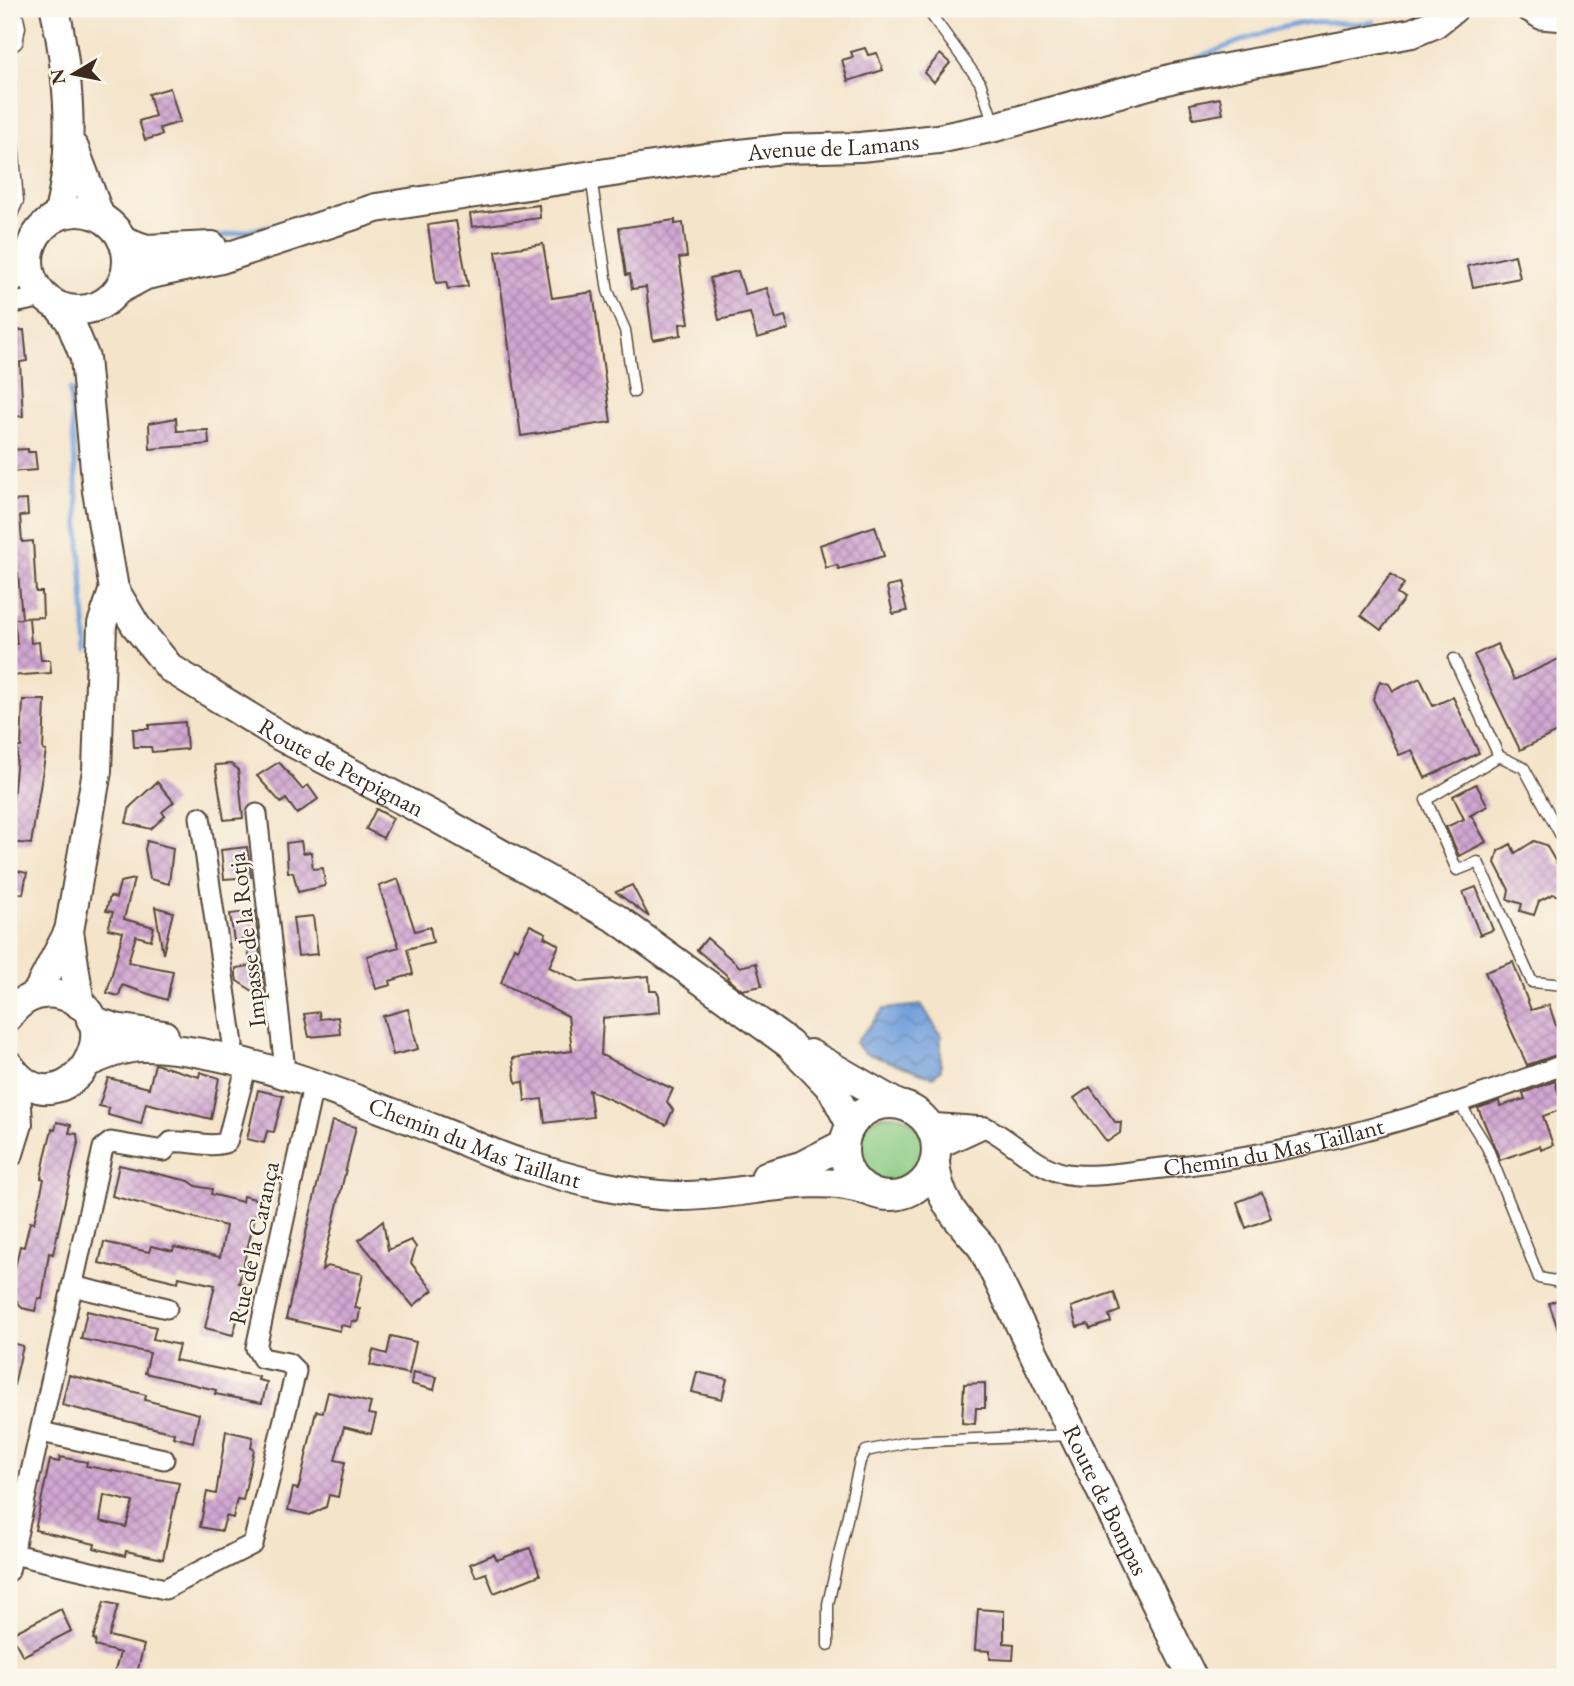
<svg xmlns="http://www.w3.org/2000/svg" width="1574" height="1686" viewBox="0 0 1574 1686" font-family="'EB Garamond',serif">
  <defs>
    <pattern id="water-waves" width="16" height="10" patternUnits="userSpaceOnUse" patternTransform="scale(1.75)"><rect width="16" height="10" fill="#73a1db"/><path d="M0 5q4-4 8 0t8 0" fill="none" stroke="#6083b1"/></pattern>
    <pattern id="building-cross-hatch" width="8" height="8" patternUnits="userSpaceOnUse" patternTransform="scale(1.75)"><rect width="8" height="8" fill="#d1a7d2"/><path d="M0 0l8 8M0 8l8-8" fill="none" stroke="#ab88aa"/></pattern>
  </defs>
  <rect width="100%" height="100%" fill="#fbf7ec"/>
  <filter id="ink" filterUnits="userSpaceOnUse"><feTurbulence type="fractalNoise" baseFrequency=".0143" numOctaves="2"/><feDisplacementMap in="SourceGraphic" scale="14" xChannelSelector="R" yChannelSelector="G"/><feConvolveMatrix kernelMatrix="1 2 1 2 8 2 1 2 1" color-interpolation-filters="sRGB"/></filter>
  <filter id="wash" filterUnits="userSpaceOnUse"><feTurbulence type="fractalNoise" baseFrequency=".00686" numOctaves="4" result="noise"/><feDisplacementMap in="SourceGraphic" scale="28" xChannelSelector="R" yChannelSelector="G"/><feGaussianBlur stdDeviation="1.57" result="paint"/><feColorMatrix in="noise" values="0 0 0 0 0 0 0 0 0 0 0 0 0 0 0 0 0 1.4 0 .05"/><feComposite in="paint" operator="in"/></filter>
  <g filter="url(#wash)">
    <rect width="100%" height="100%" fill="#f4e4ca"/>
    <path fill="#8acb83" stroke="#627a50" stroke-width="2" d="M857 1149a34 34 0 1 1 68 0a34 34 0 1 1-68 0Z"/>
    <path fill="url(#water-waves)" stroke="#57667c" stroke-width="2" d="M922 1005 941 1036V1069L933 1077 864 1053 855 1043 884 1009Z"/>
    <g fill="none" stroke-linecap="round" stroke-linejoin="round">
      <path stroke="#73a1db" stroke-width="5" d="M1186 62C1226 48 1263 29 1304 23 1328 19 1350 26 1374 22
        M216 237 279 225
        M70 389 87 653"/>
    </g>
    <g id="blocks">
      <path fill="url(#building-cross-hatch)" fill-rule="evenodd" d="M865 48 868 55 877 53 883 70 848 81 842 60 853 57 851 52Z
        M940 54 950 63 934 82 924 73Z
        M170 88 180 122 160 128 162 135 145 140 139 121 155 116 149 94Z
        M1220 98 1223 114 1193 119 1190 104Z
        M539 205 540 218 472 227 470 214Z
        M675 220V224L683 223 687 257 679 258 689 323 680 324 681 335 653 340 646 287 632 289 630 274 626 275 619 228Z
        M456 221 468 286 448 289 446 282 436 283 428 225Z
        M543 244 552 298 593 292 611 422 521 436 496 251Z
        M1515 255 1520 278 1473 287 1468 266Z
        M738 271 745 294 767 288 776 319 785 316 789 329 757 338 750 313 719 320 710 278Z
        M24 330 27 361 20 362 23 416 9 417V331Z
        M176 418 177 431 208 430 209 444 150 449 149 423Z
        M28 449V452H35L37 470 9 472V450Z
        M27 500 28 515 20 516 22 542 33 541 36 592H42L43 617 22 618 18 573 9 574V501Z
        M875 526 884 556 839 569 837 565 826 568 820 545Z
        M1391 574 1404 584 1397 594 1404 599 1381 630 1361 615Z
        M900 584 907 611 893 614 887 587Z
        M29 618 31 643 39 642 41 660H50L51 673 9 676V645L17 644 14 619Z
        M1497 644 1514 680 1565 656V728L1520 750 1474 655Z
        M1420 678 1433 706 1453 697 1479 753 1425 778 1412 750 1399 755 1373 699 1380 681 1389 684 1393 691Z
        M23 700H45L43 750 46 751 31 844 9 842 17 757 18 747H21Z
        M185 722 187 749 152 752 151 747H134L133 729H149V725Z
        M279 762 302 789 308 785 318 799 297 814 286 799 281 803 257 776Z
        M231 764 238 769 243 818 224 820 215 765Z
        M157 782 174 802 162 812 165 816 151 829 126 823 130 807Z
        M1476 784 1488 806 1469 816 1471 815 1486 842 1459 856 1446 827 1464 819 1453 796Z
        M376 809 393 818 383 838 366 829Z
        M147 841 173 848 169 884 150 879 145 849Z
        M301 841 303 853 311 852 313 869 323 868 325 886 298 892 293 872H288L286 843Z
        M1534 841 1546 845 1557 864 1565 867V898L1553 894 1539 901 1534 915 1520 911 1522 904 1507 899 1509 890 1495 863 1498 851 1511 844 1515 853Z
        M247 847 251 877 224 879 221 850Z
        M9 869 27 873 23 894 9 891Z
        M134 879 124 919 154 927 151 940 136 936 128 962 173 971 167 1000 122 985 119 996 107 993 123 932 108 929 113 912 106 911 110 896 116 898 120 882Z
        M398 879 415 931 430 927 433 942 407 949 413 974 390 981 391 985 376 989 367 956 399 947 379 886Z
        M632 885 649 917 616 892Z
        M1476 887 1493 930 1480 935 1463 892Z
        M155 907 173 912 163 954Z
        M255 911 261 966 264 998 237 981 236 976V968L250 966 247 939 234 941 230 914Z
        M313 916 318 954 298 956 293 918Z
        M530 925 546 933 544 937 559 945 549 967 580 982 649 976 650 991H656L659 995 660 1012 603 1018 601 1055 673 1089 667 1102 673 1110 666 1125 589 1090 593 1117 545 1123 542 1099 525 1101 523 1082 517 1083 515 1079 513 1058 572 1051 568 1016 501 983 514 947 518 949Z
        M707 938 740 967 756 963 762 986 742 990 727 978 729 977 697 950Z
        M1513 962 1531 1010 1549 1005 1565 1052 1527 1065 1485 972Z
        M408 1009 418 1049 393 1055 383 1016Z
        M319 1012 320 1019 338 1017 340 1034 309 1037 304 1014Z
        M155 1064 199 1077 200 1072 219 1078 211 1119 146 1103 141 1124 108 1115 109 1108 99 1106 108 1078 149 1088Z
        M1555 1081 1563 1109 1543 1116 1553 1145 1541 1150 1540 1146 1500 1160 1478 1108 1499 1101 1500 1106 1525 1099 1523 1093Z
        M1090 1087 1115 1122H1121L1120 1133 1107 1142 1074 1098Z
        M258 1090 283 1096 274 1132 267 1131 264 1143 247 1139Z
        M332 1121 356 1127 322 1270 327 1266 363 1274 355 1308 360 1309 358 1322 352 1321 351 1327 341 1325 340 1331 286 1319Z
        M57 1122 71 1125 69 1133 77 1134 78 1143 53 1254 49 1253 42 1299 38 1298 35 1311 22 1308 10 1291 20 1246 24 1247 30 1222 34 1223 44 1179 41 1178 46 1153 52 1129 55 1130Z
        M119 1165 189 1181 196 1186 212 1189 211 1194 242 1202 243 1196 259 1200 239 1283 247 1285 233 1335 205 1328 215 1285 179 1277 178 1282 99 1263 104 1242 149 1252 151 1246 173 1251 174 1247 220 1257 226 1226 112 1196Z
        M1262 1192 1271 1218 1246 1228 1237 1202Z
        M383 1221 388 1250 411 1240 416 1247 411 1263 433 1290 413 1306 359 1240Z
        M1114 1292 1120 1311 1109 1315 1111 1322 1090 1329 1088 1324 1077 1327 1071 1307Z
        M1565 1297V1343L1563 1344 1549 1303Z
        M87 1311 156 1327 153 1339 179 1345 175 1360 259 1377 258 1380 267 1382 262 1403 215 1394 216 1390 145 1373 150 1353 81 1339Z
        M391 1336 416 1342 409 1374 370 1365 373 1350 387 1354Z
        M9 1342 23 1346 14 1385 9 1384Z
        M413 1372 437 1377 434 1390 411 1384Z
        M697 1372 727 1379 722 1399 692 1392Z
        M69 1375 146 1395 145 1400 199 1414 193 1442 173 1437 174 1433 62 1405Z
        M985 1383V1408H976L975 1424 962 1423 964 1384Z
        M328 1392 371 1403 368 1414 376 1415 371 1434 344 1427 335 1460 345 1462 338 1497 329 1495 326 1507 310 1515 288 1510 293 1488 298 1489 301 1479 316 1411 323 1412Z
        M226 1431 253 1437 251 1448 254 1449 243 1500 237 1499 233 1518 226 1516 222 1531 200 1527 207 1492 216 1494Z
        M60 1457 87 1462 86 1466 179 1483 163 1559 126 1551 125 1556 94 1548 95 1544 35 1530 50 1460 59 1462ZM104 1495 133 1502 126 1527 100 1521Z
        M530 1548 540 1575 494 1593 486 1573 476 1577 470 1564 494 1554 497 1560Z
        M104 1602 118 1605 109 1636 144 1645 136 1677H113L120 1653 95 1646 96 1640 93 1639Z
        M61 1609 71 1631 23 1656 11 1634Z
        M978 1609 1004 1611V1643L1014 1644 1013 1660 990 1659V1651L975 1650Z"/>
    </g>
  </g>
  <g filter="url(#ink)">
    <use href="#blocks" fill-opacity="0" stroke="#574638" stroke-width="2"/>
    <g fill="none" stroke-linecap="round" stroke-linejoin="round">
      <defs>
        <path id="lane" d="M927 9 980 82 994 124
          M9 49 17 43 20 27 16 9
          M9 97 18 201 9 221
          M591 177 608 291 625 330 634 392
          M1454 659 1499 756 1426 800 1457 870 1478 862 1532 982 1565 985
          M1499 756 1524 768 1565 843
          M1460 1104 1487 1147 1539 1278 1565 1283
          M828 1645V1604L860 1461 866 1451 908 1442 1069 1435"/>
        <g id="street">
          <path d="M1524 9 1540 19 1565 21"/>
          <path d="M9 287 29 268"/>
          <path d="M9 304 44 297"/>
          <path d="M257 814 284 1061"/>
          <path d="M200 817 233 1044"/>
          <path d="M928 1123 985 1127 937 1149"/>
          <path id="s1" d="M985 1127C1011 1139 1034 1166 1062 1173 1091 1179 1124 1172 1153 1169 1298 1155 1430 1116 1565 1064"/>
          <path d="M72 1286 167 1308"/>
          <path d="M41 1432 164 1459"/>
          <path d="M13 1554 165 1589 253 1544 296 1371 288 1363 262 1358 256 1348 313 1086"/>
          <path d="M9 1571 103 1148 111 1142 164 1151 171 1142C189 1140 210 1149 227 1142L247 1064"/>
        </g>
        <g id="secondary">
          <path d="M55 9C69 76 76 149 58 216"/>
          <path d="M74 148 100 217"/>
          <circle cx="78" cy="261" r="49"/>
          <path d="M122 240 146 249 212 246"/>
          <path id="s2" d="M118 290 146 275 221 259 376 208 706 158 782 149 860 147 938 139 995 127 1174 78 1412 33 1434 24 1453 9"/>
          <path id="s3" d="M59 307 70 321 85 358 97 491 114 589 136 626 170 668 280 736 437 818 617 919 789 1044 832 1089 851 1125"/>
          <path d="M36 995 69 931"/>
          <path d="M80 1005 69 931 97 771 102 624 114 589"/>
          <path d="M9 1016C19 1001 36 991 55 994 145 1009 63 1143 9 1065"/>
          <path d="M91 1020 115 1028 164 1035"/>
          <path d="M810 1054 895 1103"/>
          <path id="s4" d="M91 1061C108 1054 128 1046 147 1047 236 1049 353 1098 437 1130 466 1141 495 1156 526 1165 574 1180 625 1194 676 1196 734 1198 815 1171 865 1190"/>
          <circle cx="890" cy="1150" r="46"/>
          <path d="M9 1153 18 1124 15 1073"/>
          <path id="s5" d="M935 1163C939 1203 957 1218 982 1247L1192 1677"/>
          <path d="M766 1176 801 1166 844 1144"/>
        </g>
      </defs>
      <use href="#lane" stroke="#574638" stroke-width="13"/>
      <use href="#street" stroke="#574638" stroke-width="23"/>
      <use href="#secondary" stroke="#574638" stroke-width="32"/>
      <use href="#lane" stroke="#fff" stroke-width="10"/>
      <use href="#street" stroke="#fff" stroke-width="19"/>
      <use href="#secondary" stroke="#fff" stroke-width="28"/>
    </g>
  </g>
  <g text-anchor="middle" stroke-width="5" stroke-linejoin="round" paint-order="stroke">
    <g font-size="24" fill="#3b2a1e" stroke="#fbf7ec">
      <text dy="8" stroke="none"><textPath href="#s2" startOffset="733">Avenue de Lamans</textPath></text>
      <text dy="8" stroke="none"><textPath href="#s3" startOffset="586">Route de Perpignan</textPath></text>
      <text transform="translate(247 940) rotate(-97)" y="8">Impasse de la Rotja</text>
      <text dy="8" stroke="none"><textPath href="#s4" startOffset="401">Chemin du Mas Taillant</textPath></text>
      <text dy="8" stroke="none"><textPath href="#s1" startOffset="304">Chemin du Mas Taillant</textPath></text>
      <text transform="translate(254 1243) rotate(-78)" y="8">Rue de la Carança</text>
      <text dy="8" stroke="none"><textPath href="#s5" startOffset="380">Route de Bompas</textPath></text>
    </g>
  </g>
  <rect width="1574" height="1686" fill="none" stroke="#fbf7ec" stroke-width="35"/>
  <g transform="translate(74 74) rotate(260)" stroke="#fbf7ec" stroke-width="5" paint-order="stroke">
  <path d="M0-5L12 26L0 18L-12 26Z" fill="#3b2a1e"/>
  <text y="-10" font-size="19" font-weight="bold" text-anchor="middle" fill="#3b2a1e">N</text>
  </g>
</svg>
